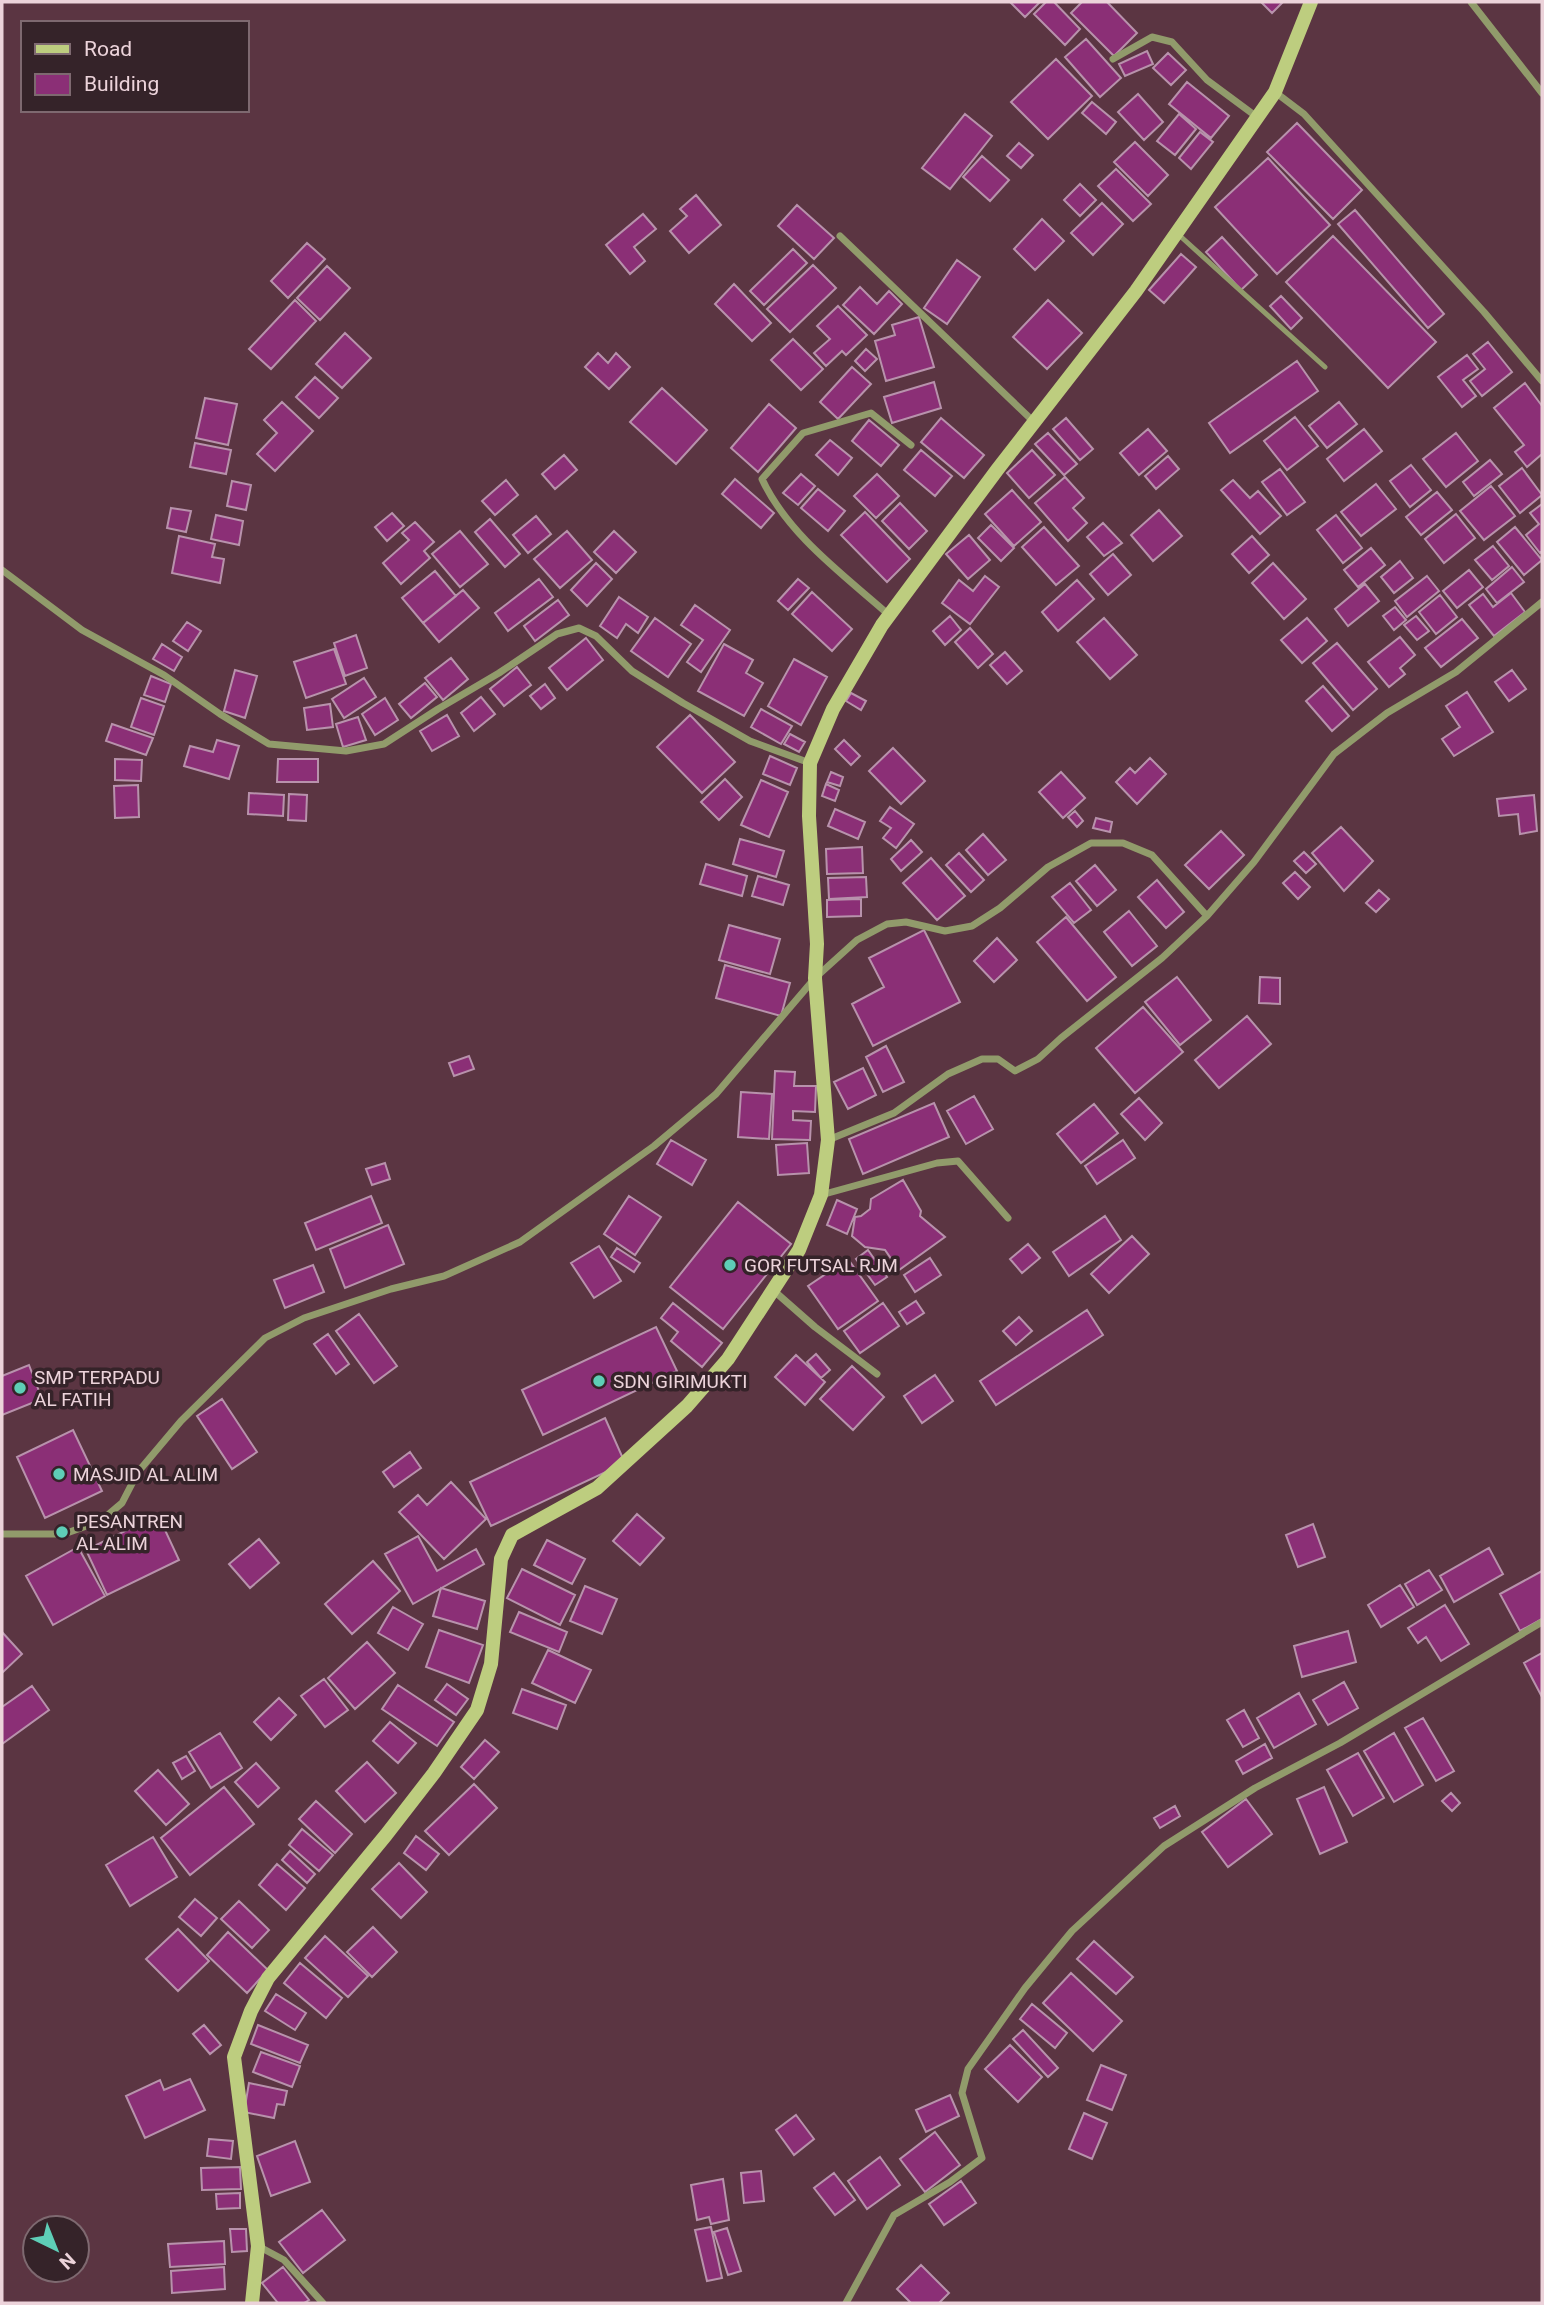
<svg xmlns="http://www.w3.org/2000/svg" width="1544" height="2305" viewBox="0 0 1544 2305" font-family="Roboto,sans-serif">
  <rect width="100%" height="100%" fill="#5b3542"/>
  <path fill="#8b2f76" stroke="#b892ac" stroke-width="2" d="M1010 2H1040L1025 17Z
    M1046 2H1054L1080 29 1065 45 1034 14Z
    M1082 2H1107L1137 33 1114 56 1071 13Z
    M1261 2H1283L1272 13Z
    M1086 39 1121 78 1100 97 1065 57Z
    M1147 51 1153 64 1125 76 1119 64Z
    M1168 53 1186 70 1171 85 1153 68Z
    M1056 59 1092 96 1048 139 1011 102Z
    M1187 82 1229 116 1211 138 1169 104Z
    M1138 94 1163 122 1144 140 1118 112Z
    M1092 102 1116 122 1106 134 1082 113Z
    M965 114 992 136 950 189 922 168Z
    M1179 114 1196 129 1175 155 1157 141Z
    M1297 123 1362 190 1333 219 1267 152Z
    M1200 132 1213 142 1191 169 1179 158Z
    M1135 142 1168 175 1148 196 1114 162Z
    M1019 143 1033 155 1021 168 1007 156Z
    M982 156 1009 180 990 201 963 177Z
    M1268 158 1330 225 1277 274 1215 207Z
    M1116 169 1151 204 1133 221 1098 186Z
    M1080 184 1096 200 1080 216 1064 200Z
    M696 195 721 225 689 253 670 231 687 216 680 209Z
    M1102 203 1123 224 1093 255 1071 233Z
    M797 205 834 238 814 259 778 226Z
    M1355 210 1444 314 1428 328 1338 224Z
    M643 214 656 229 634 247 645 261 630 274 606 245Z
    M1042 219 1064 241 1035 270 1014 249Z
    M1333 236 1436 342 1388 388 1286 282Z
    M1222 237 1257 275 1241 290 1206 252Z
    M307 243 325 259 288 298 271 281Z
    M793 249 807 263 764 305 750 291Z
    M1181 254 1196 267 1164 303 1149 290Z
    M957 260 980 277 947 324 924 308Z
    M813 265 836 288 790 332 767 309Z
    M327 266 350 288 320 320 297 298Z
    M734 284 771 323 752 341 715 304Z
    M860 287 877 304 889 291 902 304 874 334 843 305Z
    M1281 296 1302 318 1291 329 1270 306Z
    M295 300 316 321 271 369 249 349Z
    M1048 300 1082 333 1047 369 1013 337Z
    M838 306 867 335 846 355 842 351 826 366 814 353 830 339 817 326Z
    M919 317 934 367 886 381 875 341 895 335 892 325Z
    M345 333 371 358 342 388 316 364Z
    M793 339 823 369 801 390 771 360Z
    M1488 342 1512 372 1482 396 1470 381 1485 369 1473 354Z
    M866 349 877 359 865 371 855 361Z
    M598 353 608 363 616 353 630 367 609 389 585 367Z
    M1467 355 1478 369 1463 380 1476 396 1462 407 1438 377Z
    M1297 361 1318 391 1230 453 1209 423Z
    M852 367 871 384 838 419 820 402Z
    M315 377 338 398 319 418 296 397Z
    M934 382 941 408 892 423 884 397Z
    M1525 383 1542 406V454L1527 467 1515 452 1524 445 1494 408Z
    M662 388 707 430 676 464 630 422Z
    M205 398 237 404 228 445 196 438Z
    M282 402 313 431 275 471 257 454 277 433 264 420Z
    M1339 402 1357 424 1327 448 1309 426Z
    M769 404 796 428 758 472 731 448Z
    M1295 417 1318 446 1287 470 1264 441Z
    M941 418 984 455 964 478 921 442Z
    M1066 418 1093 449 1080 460 1053 429Z
    M869 420 899 445 881 466 852 441Z
    M1148 429 1167 451 1139 475 1120 453Z
    M1364 429 1382 451 1344 481 1327 459Z
    M1048 433 1077 464 1064 475 1035 444Z
    M1456 433 1478 461 1446 487 1423 459Z
    M830 440 852 458 838 475 816 455Z
    M195 443 231 450 226 474 190 467Z
    M921 450 952 476 935 496 904 470Z
    M1032 450 1055 475 1029 498 1007 473Z
    M564 455 577 470 555 489 542 474Z
    M1168 456 1179 469 1156 489 1145 476Z
    M1490 460 1502 474 1474 496 1463 482Z
    M1411 465 1431 490 1410 507 1390 481Z
    M1522 468 1542 495 1520 513 1499 486Z
    M1280 469 1305 502 1287 515 1262 482Z
    M801 474 815 486 798 505 783 493Z
    M877 474 899 496 876 518 854 496Z
    M1065 477 1084 498 1073 508 1087 523 1068 541 1035 503Z
    M735 479 774 513 761 528 722 494Z
    M506 480 518 495 495 515 482 501Z
    M1233 480 1250 498 1258 491 1281 516 1260 534 1221 490Z
    M232 481 251 485 246 510 227 506Z
    M1376 484 1396 509 1361 536 1341 512Z
    M1491 486 1515 516 1484 540 1460 511Z
    M818 489 845 511 828 531 801 508Z
    M1012 490 1041 522 1014 546 985 514Z
    M1437 492 1452 510 1421 535 1406 517Z
    M900 503 927 531 909 549 882 521Z
    M1542 504V551L1540 553 1526 535 1539 524 1530 513Z
    M171 508 191 511 186 532 167 528Z
    M1159 510 1182 536 1153 561 1131 535Z
    M865 512 910 559 887 582 841 535Z
    M392 513 404 526 387 541 375 527Z
    M1456 514 1475 538 1444 563 1425 539Z
    M216 515 243 521 239 545 211 539Z
    M1336 515 1362 548 1343 563 1317 530Z
    M536 516 551 534 528 553 513 535Z
    M490 519 520 554 505 567 475 532Z
    M415 522 434 542 424 551 430 558 401 584 383 563 409 540 402 533Z
    M1103 523 1122 543 1104 556 1087 537Z
    M991 525 1014 548 1001 561 978 538Z
    M1044 527 1079 566 1056 585 1022 547Z
    M1515 527 1542 560 1524 575 1497 542Z
    M460 531 488 564 460 587 432 554Z
    M567 531 592 560 560 588 534 559Z
    M614 531 636 552 616 573 594 552Z
    M969 535 990 560 968 579 946 554Z
    M179 536 215 544 212 557 224 559 220 583 172 573Z
    M1252 536 1269 555 1249 573 1232 554Z
    M1493 546 1509 566 1492 580 1475 560Z
    M1371 548 1385 565 1358 587 1344 570Z
    M1113 554 1131 575 1108 595 1090 574Z
    M1400 561 1413 578 1394 593 1381 577Z
    M596 563 612 579 587 606 571 590Z
    M1273 563 1306 599 1284 619 1252 583Z
    M1512 567 1524 582 1497 603 1486 589Z
    M1469 570 1483 587 1457 608 1443 591Z
    M435 571 456 596 423 623 402 598Z
    M985 576 999 587 970 624 942 603 959 580 973 591Z
    M1427 576 1439 591 1407 617 1395 601Z
    M539 579 553 597 508 631 495 613Z
    M798 579 809 588 788 610 778 601Z
    M1077 580 1094 599 1058 631 1042 612Z
    M1365 584 1379 601 1348 626 1335 609Z
    M463 590 479 608 439 642 423 623Z
    M812 592 852 629 832 651 792 614Z
    M1511 593 1525 612 1494 636 1469 605 1483 594 1493 607Z
    M1440 595 1457 617 1436 634 1419 612Z
    M619 597 648 617 638 633 626 624 617 638 600 626Z
    M558 600 569 615 535 641 524 626Z
    M695 605 730 630 701 672 687 662 703 640 681 625Z
    M1395 607 1406 620 1394 630 1383 616Z
    M950 616 961 630 945 645 933 631Z
    M1416 616 1429 631 1417 640 1404 625Z
    M655 618 691 644 668 677 631 651Z
    M1104 618 1137 655 1110 679 1077 642Z
    M1307 618 1327 641 1302 663 1281 640Z
    M1462 619 1478 638 1441 667 1425 648Z
    M187 622 201 631 188 651 173 641Z
    M970 628 993 654 978 668 955 642Z
    M356 635 367 668 345 676 334 643Z
    M1400 637 1415 655 1400 668 1405 674 1389 687 1368 662Z
    M586 638 603 660 567 690 549 668Z
    M1337 643 1377 689 1353 710 1313 663Z
    M162 644 182 657 174 671 153 659Z
    M724 644 753 660 746 673 763 683 744 716 698 691Z
    M334 649 346 684 306 698 294 662Z
    M1005 652 1022 671 1007 684 990 665Z
    M451 658 468 679 443 700 425 678Z
    M794 659 827 677 801 725 768 706Z
    M517 667 531 685 504 706 490 689Z
    M235 670 257 676 245 718 224 711Z
    M1512 670 1526 689 1509 701 1495 682Z
    M151 676 171 684 165 702 144 695Z
    M364 678 376 697 344 718 332 699Z
    M425 683 437 697 411 718 399 704Z
    M545 684 555 698 541 709 530 696Z
    M1323 686 1349 716 1332 731 1306 701Z
    M1467 692 1493 732 1454 756 1442 739 1460 727 1446 706Z
    M851 693 866 701 861 710 846 701Z
    M481 697 495 714 474 731 461 713Z
    M141 698 164 706 154 735 131 727Z
    M385 698 398 720 375 735 362 714Z
    M330 704 333 727 307 730 304 708Z
    M761 709 792 726 781 744 751 727Z
    M447 715 459 736 432 751 420 731Z
    M690 715 735 762 702 793 657 747Z
    M358 717 366 740 343 747 336 724Z
    M112 724 153 738 146 755 106 741Z
    M790 734 805 742 799 752 784 744Z
    M217 740 239 746 229 779 184 766 190 746 213 752Z
    M844 740 860 756 851 765 835 749Z
    M893 748 925 781 901 804 869 771Z
    M770 756 797 768 790 785 763 774Z
    M1150 758 1166 774 1137 804 1116 782 1130 768 1135 773Z
    M115 759 142 760 141 781 115 780Z
    M278 759H318V782H277Z
    M831 772 843 777 840 786 827 782Z
    M1061 772 1085 798 1063 818 1039 792Z
    M725 779 742 797 719 820 701 802Z
    M761 780 788 792 769 837 741 825Z
    M826 784 839 790 835 801 822 796Z
    M138 785 139 817 115 818 114 786Z
    M249 793 284 795 283 816 248 814Z
    M289 794 307 795 306 821 288 820Z
    M1534 795 1537 831 1520 834 1518 814 1499 816 1497 799Z
    M890 807 914 824 896 848 883 838 891 828 880 821Z
    M835 809 865 822 858 839 828 826Z
    M1075 811 1083 821 1077 827 1068 817Z
    M1096 818 1112 822 1110 832 1093 828Z
    M1341 827 1373 861 1344 891 1312 853Z
    M1221 831 1244 855 1209 889 1185 865Z
    M983 834 1006 860 988 875 966 850Z
    M740 839 784 851 776 877 733 864Z
    M911 840 922 852 901 871 891 859Z
    M862 847 863 873 827 874 826 849Z
    M1304 852 1316 864 1306 873 1294 861Z
    M959 853 984 880 971 892 946 865Z
    M931 858 965 896 937 920 903 883Z
    M706 864 747 876 742 896 700 884Z
    M1095 865 1116 890 1097 906 1076 881Z
    M1295 872 1310 887 1298 899 1283 883Z
    M758 876 789 885 783 905 752 896Z
    M866 877 867 897 829 899 828 878Z
    M1157 880 1184 912 1166 928 1138 897Z
    M1070 883 1091 910 1074 923 1052 897Z
    M1379 890 1389 899 1376 912 1366 903Z
    M861 899V916L827 917V900Z
    M1129 911 1157 946 1132 966 1104 932Z
    M1066 917 1116 977 1087 1001 1037 942Z
    M729 925 780 939 770 974 719 960Z
    M924 930 960 1002 873 1046 852 1004 884 987 869 958Z
    M997 938 1017 960 994 982 974 961Z
    M725 965 790 983 781 1016 716 998Z
    M1177 977 1211 1020 1180 1045 1145 1002Z
    M1260 977 1280 978V1004L1259 1003Z
    M1143 1007 1183 1052 1135 1093 1096 1048Z
    M1247 1016 1271 1044 1219 1088 1195 1060Z
    M886 1046 904 1082 883 1092 866 1057Z
    M469 1056 474 1069 454 1076 449 1063Z
    M863 1068 876 1095 848 1109 834 1082Z
    M775 1071 795 1072 794 1086H816L815 1112 793 1111V1120L811 1121 810 1140 772 1139Z
    M741 1092 772 1094 769 1139 738 1137Z
    M974 1096 993 1129 966 1144 947 1111Z
    M1139 1098 1162 1123 1145 1140 1121 1114Z
    M934 1103 949 1137 863 1174 849 1139Z
    M1094 1104 1118 1133 1081 1163 1057 1134Z
    M671 1140 706 1160 692 1185 657 1164Z
    M1123 1140 1135 1158 1097 1184 1085 1166Z
    M807 1143 809 1173 778 1175 776 1145Z
    M385 1163 390 1179 372 1185 366 1169Z
    M903 1180 921 1211 920 1216 945 1237 899 1270 885 1250 865 1247 852 1236 855 1217 861 1216 870 1209 871 1199Z
    M371 1196 382 1223 316 1250 305 1223Z
    M629 1196 661 1217 635 1255 604 1234Z
    M837 1200 857 1209 847 1234 827 1225Z
    M738 1202 791 1244 723 1329 670 1287Z
    M1105 1216 1121 1240 1069 1276 1053 1252Z
    M388 1225 404 1264 345 1288 330 1249Z
    M1132 1236 1149 1254 1109 1293 1091 1274Z
    M1028 1244 1040 1258 1022 1273 1010 1259Z
    M599 1246 621 1281 594 1298 571 1263Z
    M617 1248 640 1263 634 1272 611 1257Z
    M868 1250 887 1277 875 1285 856 1259Z
    M930 1258 941 1275 915 1292 904 1275Z
    M848 1259 878 1301 838 1329 808 1286Z
    M313 1265 324 1292 285 1308 274 1280Z
    M916 1301 924 1313 907 1324 899 1312Z
    M673 1303 722 1343 702 1367 671 1341 678 1332 661 1318Z
    M883 1303 899 1326 860 1353 844 1331Z
    M1087 1310 1103 1335 996 1405 980 1381Z
    M359 1314 397 1366 374 1383 336 1331Z
    M1019 1317 1032 1331 1016 1345 1003 1331Z
    M656 1327 677 1371 543 1435 522 1390Z
    M328 1334 349 1364 336 1374 314 1344Z
    M816 1354 830 1370 821 1378 807 1362Z
    M796 1355 825 1382 805 1405 775 1377Z
    M29 1365 42 1399 2 1415V1376Z
    M852 1366 884 1397 853 1430 820 1399Z
    M935 1375 953 1401 922 1423 904 1396Z
    M222 1399 257 1452 232 1469 197 1416Z
    M605 1418 625 1463 491 1526 470 1482Z
    M73 1430 102 1491 45 1518 17 1457Z
    M410 1452 421 1468 394 1487 383 1472Z
    M451 1482 486 1519 444 1559 399 1512 418 1495 427 1505Z
    M637 1514 664 1538 640 1565 613 1541Z
    M158 1515 179 1560 107 1595 86 1550Z
    M1313 1524 1325 1557 1298 1567 1286 1535Z
    M418 1536 437 1571 476 1549 484 1564 413 1604 385 1554Z
    M259 1539 279 1563 250 1588 229 1564Z
    M547 1540 585 1559 572 1584 534 1565Z
    M78 1547 105 1596 53 1625 26 1576Z
    M1489 1548 1503 1574 1454 1602 1440 1576Z
    M373 1561 400 1591 352 1634 325 1604Z
    M522 1569 575 1595 560 1625 507 1598Z
    M1429 1570 1442 1590 1417 1605 1405 1584Z
    M1542 1571V1619L1520 1631 1500 1594Z
    M1400 1585 1414 1607 1381 1627 1368 1605Z
    M585 1586 617 1599 602 1634 570 1621Z
    M441 1588 485 1601 477 1629 433 1616Z
    M1445 1605 1469 1644 1441 1661 1426 1637 1418 1643 1408 1628Z
    M393 1607 423 1624 408 1650 378 1633Z
    M519 1612 567 1632 559 1652 510 1632Z
    M439 1630 483 1645 469 1683 426 1667Z
    M1348 1631 1356 1662 1302 1677 1294 1646Z
    M2 1632 22 1654 2 1673Z
    M367 1642 395 1673 355 1709 328 1678Z
    M548 1650 591 1670 575 1703 532 1683Z
    M1542 1653V1697L1524 1663Z
    M324 1679 348 1710 325 1727 301 1696Z
    M1344 1682 1358 1708 1328 1725 1313 1700Z
    M447 1684 468 1699 456 1715 435 1700Z
    M398 1685 454 1722 437 1746 382 1709Z
    M32 1686 49 1710 2 1744V1707Z
    M522 1689 566 1705 557 1729 513 1713Z
    M1299 1693 1316 1724 1274 1748 1257 1718Z
    M279 1698 296 1715 271 1740 254 1722Z
    M1244 1710 1259 1738 1243 1747 1227 1720Z
    M1423 1718 1454 1771 1436 1781 1405 1728Z
    M390 1722 416 1743 398 1763 373 1741Z
    M220 1733 242 1768 211 1788 189 1752Z
    M1394 1733 1423 1785 1394 1802 1364 1751Z
    M485 1740 499 1752 474 1779 461 1767Z
    M1265 1744 1272 1758 1243 1774 1236 1761Z
    M1358 1753 1384 1798 1353 1816 1327 1770Z
    M186 1756 195 1771 182 1779 173 1763Z
    M367 1762 396 1793 365 1822 336 1791Z
    M256 1763 279 1788 258 1807 235 1782Z
    M158 1770 189 1804 166 1825 135 1791Z
    M474 1784 497 1808 449 1855 425 1831Z
    M224 1787 254 1824 190 1875 161 1838Z
    M1324 1787 1347 1842 1320 1854 1297 1799Z
    M1451 1793 1460 1803 1452 1811 1442 1801Z
    M1246 1799 1272 1834 1228 1867 1202 1832Z
    M316 1801 352 1834 335 1853 299 1819Z
    M1175 1806 1180 1816 1160 1828 1154 1818Z
    M302 1829 333 1855 319 1871 289 1845Z
    M416 1836 439 1854 426 1870 404 1853Z
    M153 1837 177 1877 130 1906 106 1865Z
    M290 1851 315 1874 307 1883 282 1860Z
    M399 1863 427 1892 401 1918 372 1889Z
    M277 1864 305 1888 286 1910 259 1885Z
    M195 1899 217 1918 201 1936 179 1917Z
    M239 1901 269 1930 252 1948 221 1919Z
    M373 1927 397 1952 372 1977 347 1952Z
    M178 1929 209 1961 178 1991 146 1959Z
    M228 1932 268 1970 247 1993 207 1955Z
    M325 1936 368 1976 348 1997 305 1958Z
    M1094 1941 1133 1977 1116 1994 1077 1959Z
    M300 1963 342 1998 326 2018 284 1983Z
    M1071 1973 1122 2021 1093 2051 1043 2003Z
    M276 1994 306 2013 295 2030 265 2011Z
    M1032 2004 1067 2033 1055 2048 1020 2019Z
    M204 2025 221 2045 210 2054 193 2034Z
    M258 2025 308 2045 300 2063 251 2044Z
    M1023 2030 1058 2068 1048 2077 1013 2039Z
    M1010 2045 1042 2077 1018 2102 985 2069Z
    M261 2052 300 2066 292 2087 253 2072Z
    M1101 2065 1126 2075 1112 2110 1087 2100Z
    M190 2079 205 2110 145 2138 126 2096 160 2080 164 2090Z
    M249 2083 287 2091 284 2105 277 2104 274 2118 244 2112Z
    M950 2095 959 2116 926 2132 916 2110Z
    M1084 2113 1107 2123 1092 2159 1069 2149Z
    M796 2115 814 2139 794 2155 776 2130Z
    M935 2132 960 2165 925 2192 900 2159Z
    M209 2139 233 2141 231 2159 207 2156Z
    M295 2141 310 2182 271 2196 257 2156Z
    M880 2157 900 2185 867 2209 848 2181Z
    M240 2167 241 2189 202 2190 201 2168Z
    M761 2171 764 2201 744 2203 741 2173Z
    M834 2173 855 2200 835 2215 814 2188Z
    M723 2179 729 2220 711 2224 709 2217 697 2220 691 2185Z
    M961 2181 976 2203 944 2225 929 2204Z
    M240 2193V2208L217 2209 216 2194Z
    M322 2210 345 2240 303 2273 279 2242Z
    M711 2227 722 2278 707 2281 695 2230Z
    M727 2228 741 2271 728 2275 714 2232Z
    M230 2229H246L247 2251 232 2252Z
    M224 2241 225 2264 170 2267 168 2244Z
    M921 2265 949 2293 939 2303H911L897 2289Z
    M224 2267 225 2289 172 2293 171 2271Z
    M283 2267 309 2300 304 2303H278L262 2283Z"/>
  <g fill="none" stroke-linecap="round" stroke-linejoin="round">
    <path stroke="#919b6b" stroke-width="5" d="M1179 235 1325 367"/>
    <path stroke="#919b6b" stroke-width="7" d="M1471 2 1542 93
      M1113 59 1152 37 1172 42 1207 80 1257 117
      M1275 92 1304 114 1484 312 1542 381
      M840 236 1034 422
      M2 570 82 630 164 675 220 714 269 744 346 751 384 744 438 709 499 673 557 634 579 628 596 636 632 671 683 703 750 741 810 763
      M889 615C844 575 788 535 762 479L803 433 871 413 911 445
      M828 1140 894 1113 948 1074 982 1059H998L1015 1071 1038 1059 1061 1038 1162 958 1207 916 1254 862 1334 754 1387 713 1456 672 1542 602
      M821 1195 937 1163 958 1161 1008 1218
      M773 1290 815 1327 877 1374
      M2 1534H64L95 1523 109 1514 122 1503 138 1472 181 1421 265 1338 304 1318 391 1289 444 1276 520 1242 654 1146 716 1094 815 978 857 940 887 924 906 922 945 931 972 926 1000 908 1048 867 1091 843H1123L1152 855 1207 916
      M258 2246 284 2260 323 2303
      M846 2303 894 2215 950 2182 982 2158 962 2093 968 2069 1025 1988 1072 1931 1164 1846 1255 1788 1340 1743 1542 1622"/>
    <path stroke="#bdcd7f" stroke-width="14" d="M252 2303 258 2246 234 2057 251 2011 268 1978 386 1835 434 1773 477 1710 491 1664 501 1559 512 1535 597 1488 687 1406 728 1359 799 1250 821 1195 828 1140 815 978 817 944 809 816 810 763 833 709 882 625 997 470 1136 291 1275 92 1311 2"/>
  </g>
  <g fill="#5eceb7" stroke="#352329" stroke-width="2.5">
    <circle cx="730" cy="1265" r="7"/>
    <circle cx="599" cy="1381" r="7"/>
    <circle cx="20" cy="1388" r="7"/>
    <circle cx="59" cy="1474" r="7"/>
    <circle cx="62" cy="1532" r="7"/>
  </g>
  <g text-anchor="middle" stroke-width="7" stroke-linejoin="round" paint-order="stroke">
    <g font-size="19" fill="#ecd3da" stroke="#352329" text-anchor="start">
      <text x="744" y="1272">GOR FUTSAL RJM</text>
      <text x="34" y="1384">SMP TERPADU<tspan x="34" dy="22">AL FATIH</tspan></text>
      <text x="613" y="1388">SDN GIRIMUKTI</text>
      <text x="73" y="1481">MASJID AL ALIM</text>
      <text x="76" y="1528">PESANTREN<tspan x="76" dy="22">AL ALIM</tspan></text>
    </g>
  </g>
  <rect width="1544" height="2305" fill="none" stroke="#ecd3da" stroke-width="7"/>
  <rect x="21" y="21" width="228" height="91" fill="#352329" stroke="#7e6970" stroke-width="2"/>
  <rect x="35" y="44" width="35" height="10" fill="#bdcd7f" stroke="#7e6970" stroke-width="2"/>
  <text x="84" y="56" font-size="21" fill="#ecd3da">Road</text>
  <rect x="35" y="74" width="35" height="21" fill="#8b2f76" stroke="#7e6970" stroke-width="2"/>
  <text x="84" y="91" font-size="21" fill="#ecd3da">Building</text>
  <g transform="translate(56 2249) rotate(137)"><circle r="33" fill="#352329" stroke="#7e6970" stroke-width="2"/>
  <path d="M0-5L12 26L0 18L-12 26Z" fill="#5eceb7"/>
  <text y="-10" font-size="19" font-weight="bold" text-anchor="middle" fill="#ecd3da">N</text>
  </g>
</svg>
